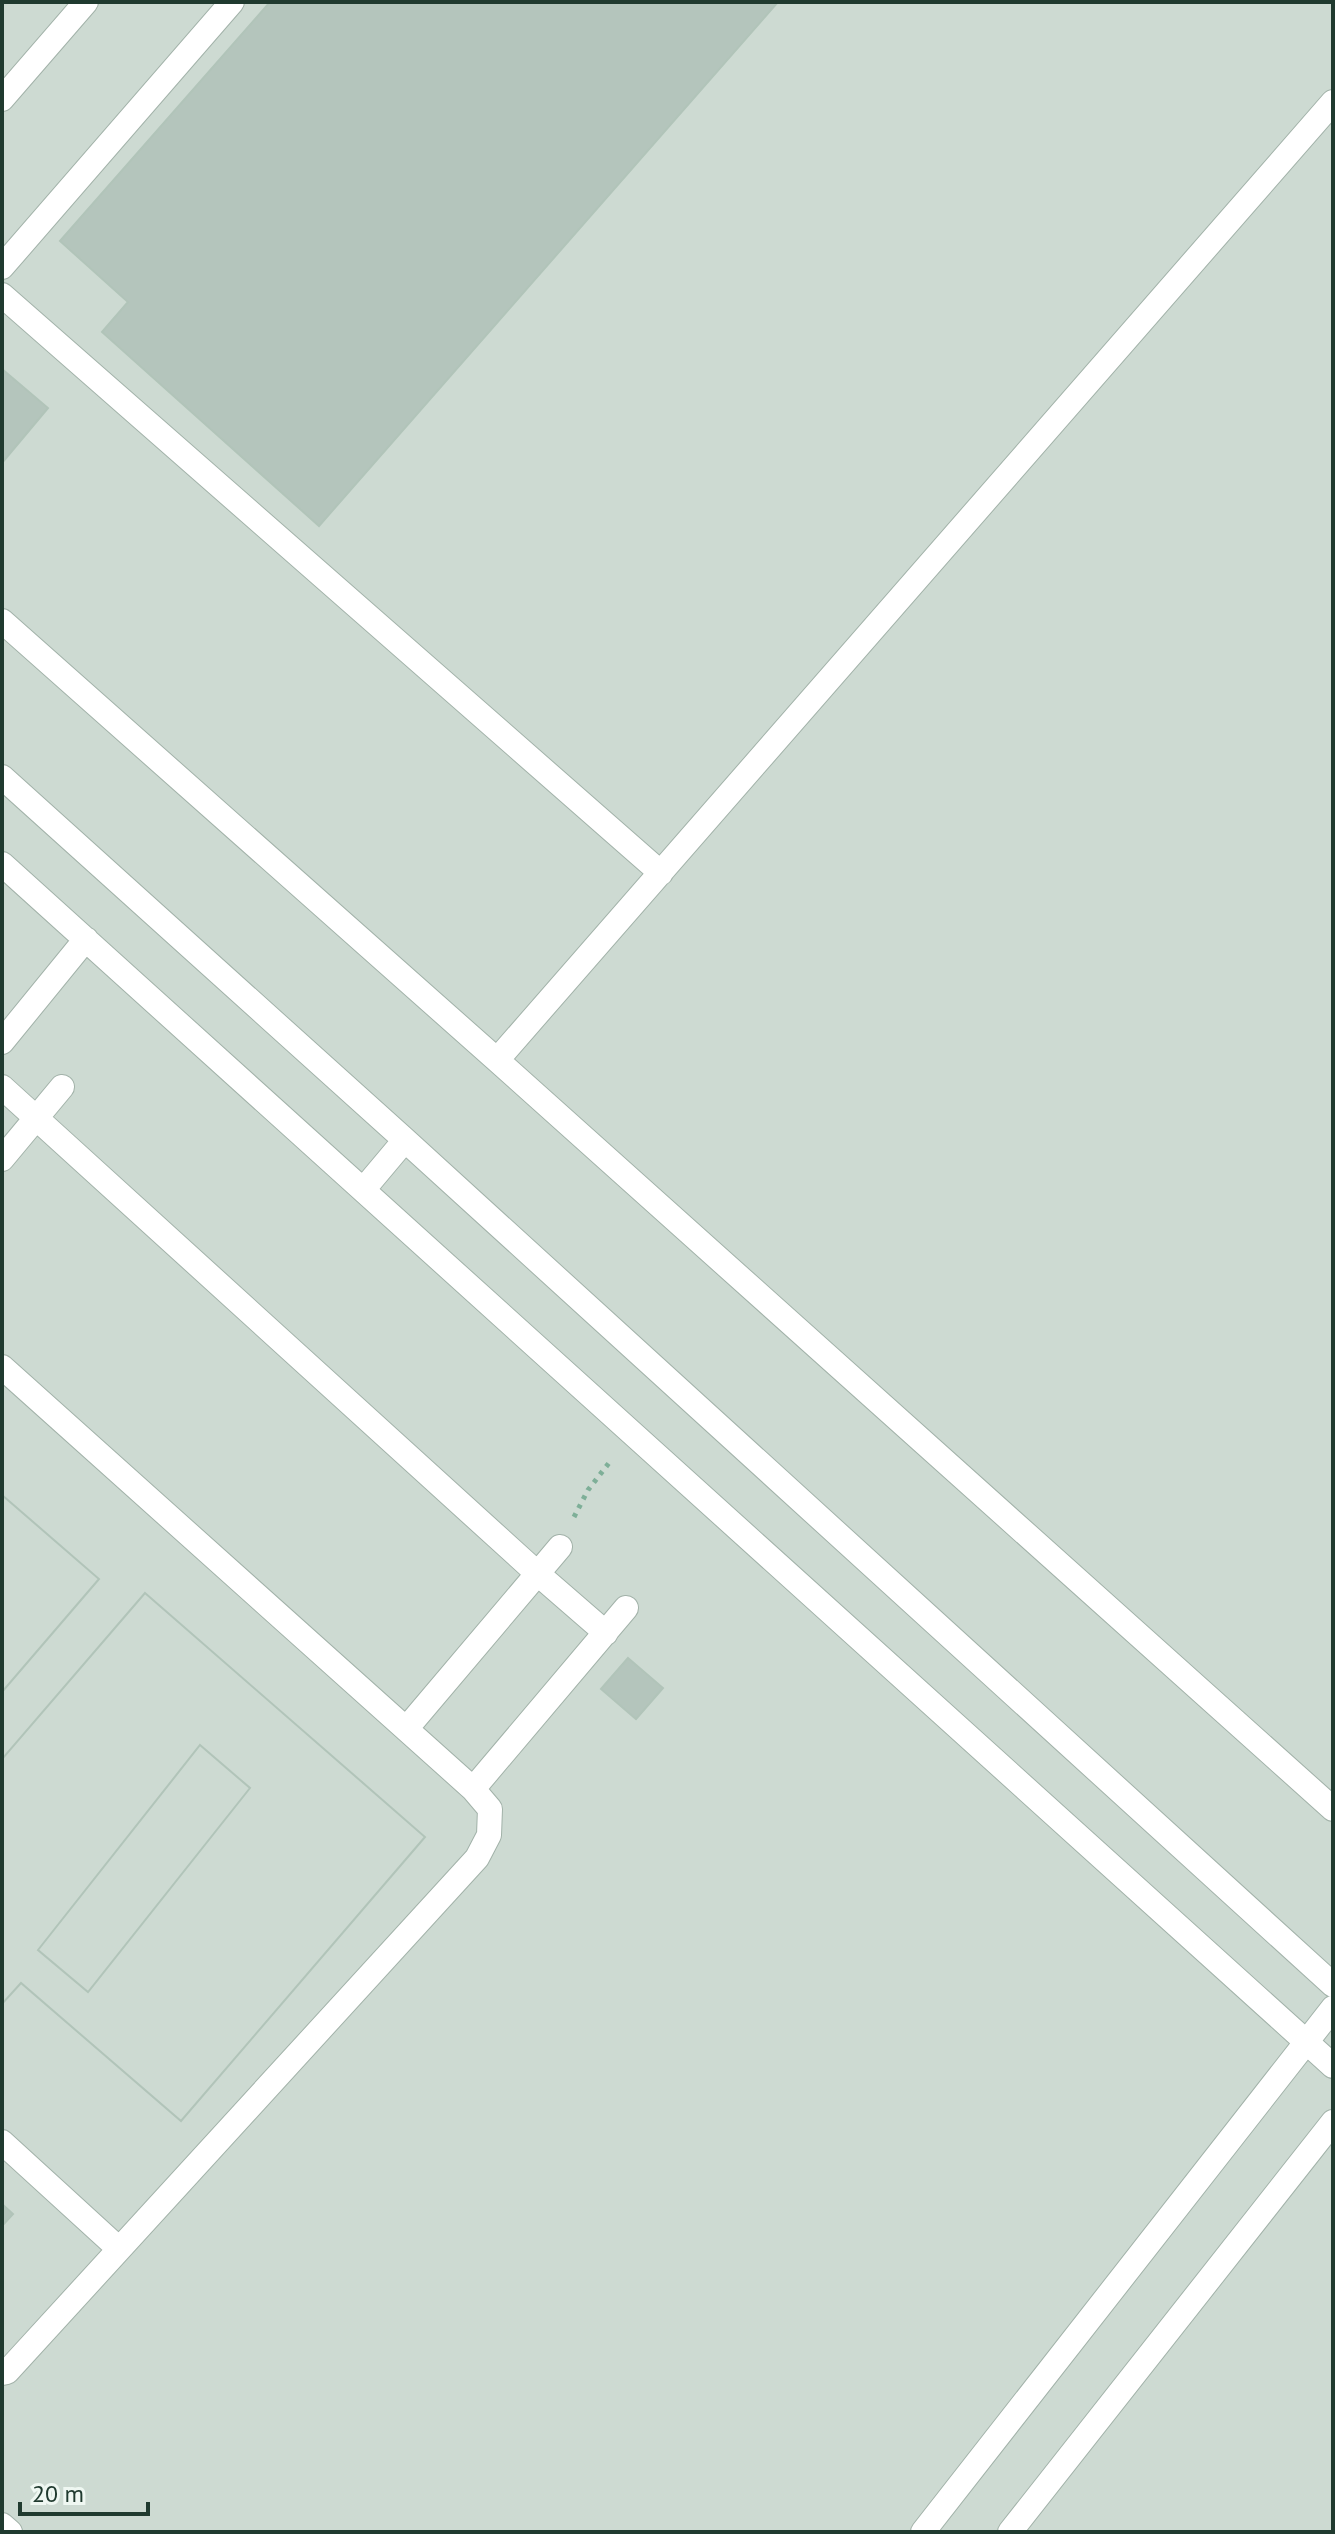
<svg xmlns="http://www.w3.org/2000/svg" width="1335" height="2534" viewBox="0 0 1335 2534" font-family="'PT Sans',sans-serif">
  <rect width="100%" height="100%" fill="#dfeae3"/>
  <path fill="#cddad2" d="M2 2H1333V2532H2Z"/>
  <path fill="#b4c5bc" stroke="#b1c4b9" stroke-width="2" fill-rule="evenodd" d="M270 2H778L319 526 102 332 128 302 60 241Z
    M2 369 48 408 2 463Z
    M2 1495 99 1579 2 1692Z
    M2 1495 99 1579 2 1692Z
    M145 1593 425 1837 181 2121 21 1983 2 2004V1759ZM200 1745 250 1788 88 1992 38 1950Z
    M145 1593 425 1837 181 2121 21 1983 2 2004V1759Z
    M628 1658 663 1688 636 1719 601 1689Z
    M200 1745 250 1788 88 1992 38 1950Z
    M2 2204 13 2214 2 2226Z"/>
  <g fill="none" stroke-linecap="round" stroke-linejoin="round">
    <defs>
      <path id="minor" d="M2 99 86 2
        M2 267 232 2
        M2 295 661 873
        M2 621 497 1060 1333 1809
        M2 777 405 1140 1333 1985
        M2 864 1333 2066
        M2 1042 86 939
        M497 1060 1333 102
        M2 1087 538 1574 606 1633
        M2 1159 62 1087
        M363 1190 405 1140
        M2 1367 473 1789 490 1809 489 1835 477 1858 7 2372 2 2373
        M406 1729 560 1547
        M473 1789 626 1608
        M2 2142 118 2248
        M2 2525 10 2532
        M923 2532 1333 2008
        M1010 2532 1333 2122"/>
    </defs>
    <use href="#minor" stroke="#a2b2a9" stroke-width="26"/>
    <path stroke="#7eaf98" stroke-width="5" stroke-dasharray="4 6" stroke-linecap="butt" d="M574 1517 588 1490 612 1459"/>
    <use href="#minor" stroke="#fff" stroke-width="24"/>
  </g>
  <rect width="1335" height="2534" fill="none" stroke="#203a2f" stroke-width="8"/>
  <path d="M20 2502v12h128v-12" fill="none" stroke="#203a2f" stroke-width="4"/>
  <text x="32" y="2502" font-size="24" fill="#203a2f" stroke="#eff7f2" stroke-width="6" paint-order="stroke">20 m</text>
</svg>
